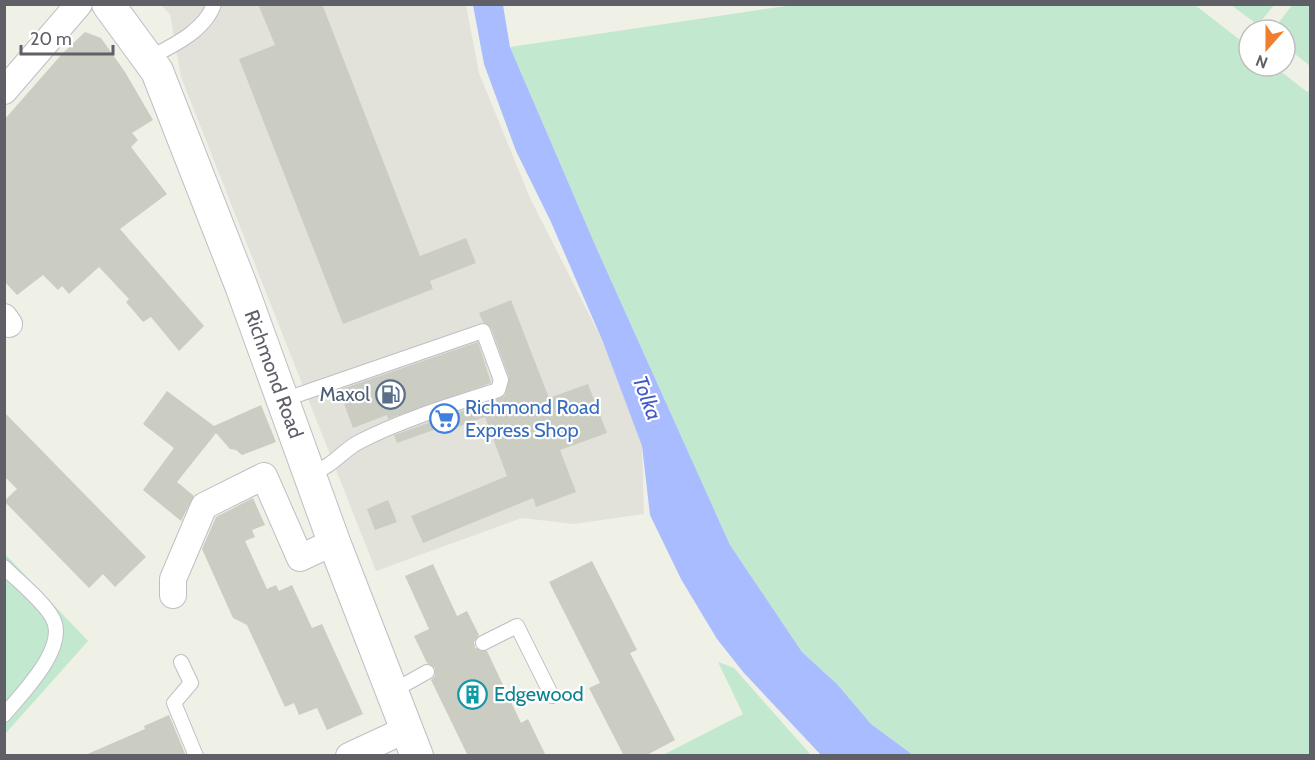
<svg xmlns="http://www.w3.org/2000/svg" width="1315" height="760" viewBox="0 0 1315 760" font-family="Cabin,sans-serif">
  <rect width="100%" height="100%" fill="#eff0e6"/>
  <path fill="#e2e2db" d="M161 5H466L479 73 530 198 603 342 642 446 644 514 574 524 522 518 376 571 181 77 170 14Z"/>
  <path fill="#c2e8cf" d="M1293 4 1310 5V66L1285 46V30H1273Z
    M792 5H1195L1249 47V66H1274L1307 92 1310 89V755H913L871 724 837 684 802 652 730 545 596 247 510 47Z
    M1231 5H1274L1258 25Z
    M5 554 88 641 5 734 4 554Z
    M718 662 734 668 811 755H663L743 714Z"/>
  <path fill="#a8bcff" d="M473 5H503L510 47 596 247 730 545 802 652 837 684 871 724 913 755H821L744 673 717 639 681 579 650 515 642 446 603 342 551 222 516 151 484 64Z"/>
  <path fill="#cbccc2" d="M258 4H322L420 256 466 238 476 263 430 281 433 289 343 324 239 59 275 45Z
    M85 32 101 38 125 72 153 120 132 133 138 140 131 147 167 194 120 229 204 326 179 351 151 317 143 322 126 302 129 299 99 267 69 294 62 286 58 290 43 275 17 295 4 281V120L62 54Z
    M511 300 549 398 588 384 607 433 560 450 576 492 536 507 533 498 423 543 411 516 507 476 485 417 444 432 442 427 397 443 394 435 505 396 509 377 491 328 483 322 479 313Z
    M478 342 491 383 388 419 387 415 353 428 339 390Z
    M167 391 214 426 261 405 276 442 242 455 236 450 230 449 216 433 177 482 194 496 181 521 143 490 174 448 143 424Z
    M4 412 146 557 115 587 103 574 89 588 4 501 17 489 4 476Z
    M253 498 265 525 252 530 255 537 245 541 267 589 276 585 279 591 292 585 312 628 322 624 363 714 327 730 317 708 299 715 294 703 285 707 247 625 233 618 202 549 216 517Z
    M388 500 397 522 375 530 367 509Z
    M592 561 637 650 630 653 675 740 645 756H624L589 688 600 683 549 582Z
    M433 564 457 616 467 611 479 635 474 642 475 648 487 651 521 723 528 719 546 756H468L431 680 435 676V668L427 663 414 636 429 629 405 576Z
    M169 715 186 756H83L145 729 144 726Z"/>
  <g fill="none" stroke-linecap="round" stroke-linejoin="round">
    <defs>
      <path id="service" d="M149 58C172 46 205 31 214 4
        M283 400 483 331 501 380 498 390C451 405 401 420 357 443 339 454 334 465 311 474
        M4 567C18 581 42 600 52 617 70 646 22 693 4 715
        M483 643 517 626 552 696
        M181 662 191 683 174 703 196 756
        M391 692 427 672"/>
      <path id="minor" d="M4 91 79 4
        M4 317 9 324
        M173 595V579L204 506 264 476 300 558 334 542
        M349 756 405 730"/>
      <path id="tertiary" d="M108 4 157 71 242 288 334 542 417 756"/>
    </defs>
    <use href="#service" stroke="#bebec5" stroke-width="16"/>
    <use href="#minor" stroke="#bebec5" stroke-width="28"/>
    <use href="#tertiary" stroke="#bebec5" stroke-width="34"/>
    <use href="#service" stroke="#fff" stroke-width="14"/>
    <use href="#minor" stroke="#fff" stroke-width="26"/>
    <use href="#tertiary" stroke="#fff" stroke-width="32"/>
  </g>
  <defs>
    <symbol id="fuel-ring" viewBox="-11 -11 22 22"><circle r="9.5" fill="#fff" stroke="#5c6f8a" stroke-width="1.5"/><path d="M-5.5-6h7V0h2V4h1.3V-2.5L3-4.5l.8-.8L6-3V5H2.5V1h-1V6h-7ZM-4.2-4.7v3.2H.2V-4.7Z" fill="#5c6f8a"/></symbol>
    <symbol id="supermarket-ring" viewBox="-11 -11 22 22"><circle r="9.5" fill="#fff" stroke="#3f7fe0" stroke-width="1.5"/><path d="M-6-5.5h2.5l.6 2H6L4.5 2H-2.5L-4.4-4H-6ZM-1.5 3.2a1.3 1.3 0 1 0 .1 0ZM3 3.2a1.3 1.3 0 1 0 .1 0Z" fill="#3f7fe0"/></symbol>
    <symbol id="building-ring" viewBox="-11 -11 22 22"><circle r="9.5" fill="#fff" stroke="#0f9aa8" stroke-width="1.5"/><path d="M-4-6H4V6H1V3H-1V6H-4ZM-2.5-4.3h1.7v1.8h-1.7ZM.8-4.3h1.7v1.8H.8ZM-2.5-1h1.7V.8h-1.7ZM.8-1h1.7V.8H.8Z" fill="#0f9aa8"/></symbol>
  </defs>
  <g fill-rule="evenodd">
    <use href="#fuel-ring" x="374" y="378" width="33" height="33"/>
    <use href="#supermarket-ring" x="428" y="402" width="33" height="33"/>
    <use href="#building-ring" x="456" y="678" width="33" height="33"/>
  </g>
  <g text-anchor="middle" stroke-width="4.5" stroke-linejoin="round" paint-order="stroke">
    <g font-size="20" fill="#5e5f67" stroke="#fff">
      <text transform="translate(274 374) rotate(70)" y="7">Richmond Road</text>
    </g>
    <g font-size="20" fill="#4e5e75" stroke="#fff" text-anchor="end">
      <text x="370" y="401">Maxol</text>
    </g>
    <g font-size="20" fill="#366cbe" stroke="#fff" text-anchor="start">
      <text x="465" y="414">Richmond Road<tspan x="465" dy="23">Express Shop</tspan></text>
    </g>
    <g font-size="20" fill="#0d838f" stroke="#fff" text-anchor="start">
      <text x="494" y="701">Edgewood</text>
    </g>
    <g font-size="21" font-style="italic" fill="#4559c8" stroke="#fff">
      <text transform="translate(647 398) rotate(69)" y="7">Tolka</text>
    </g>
  </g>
  <rect width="1315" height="760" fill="none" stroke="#5e5f67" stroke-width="12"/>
  <g transform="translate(1267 48) rotate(201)"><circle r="28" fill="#ffffff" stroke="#bfbfc2" stroke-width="1.5"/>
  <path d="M0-4.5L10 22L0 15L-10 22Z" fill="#ef7e2e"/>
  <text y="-9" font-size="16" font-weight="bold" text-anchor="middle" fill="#5e5f67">N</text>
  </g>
  <path d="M21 45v9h92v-9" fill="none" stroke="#5e5f67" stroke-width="3"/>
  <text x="30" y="45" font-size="18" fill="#5e5f67" stroke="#ffffff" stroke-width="4.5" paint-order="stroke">20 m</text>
</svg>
